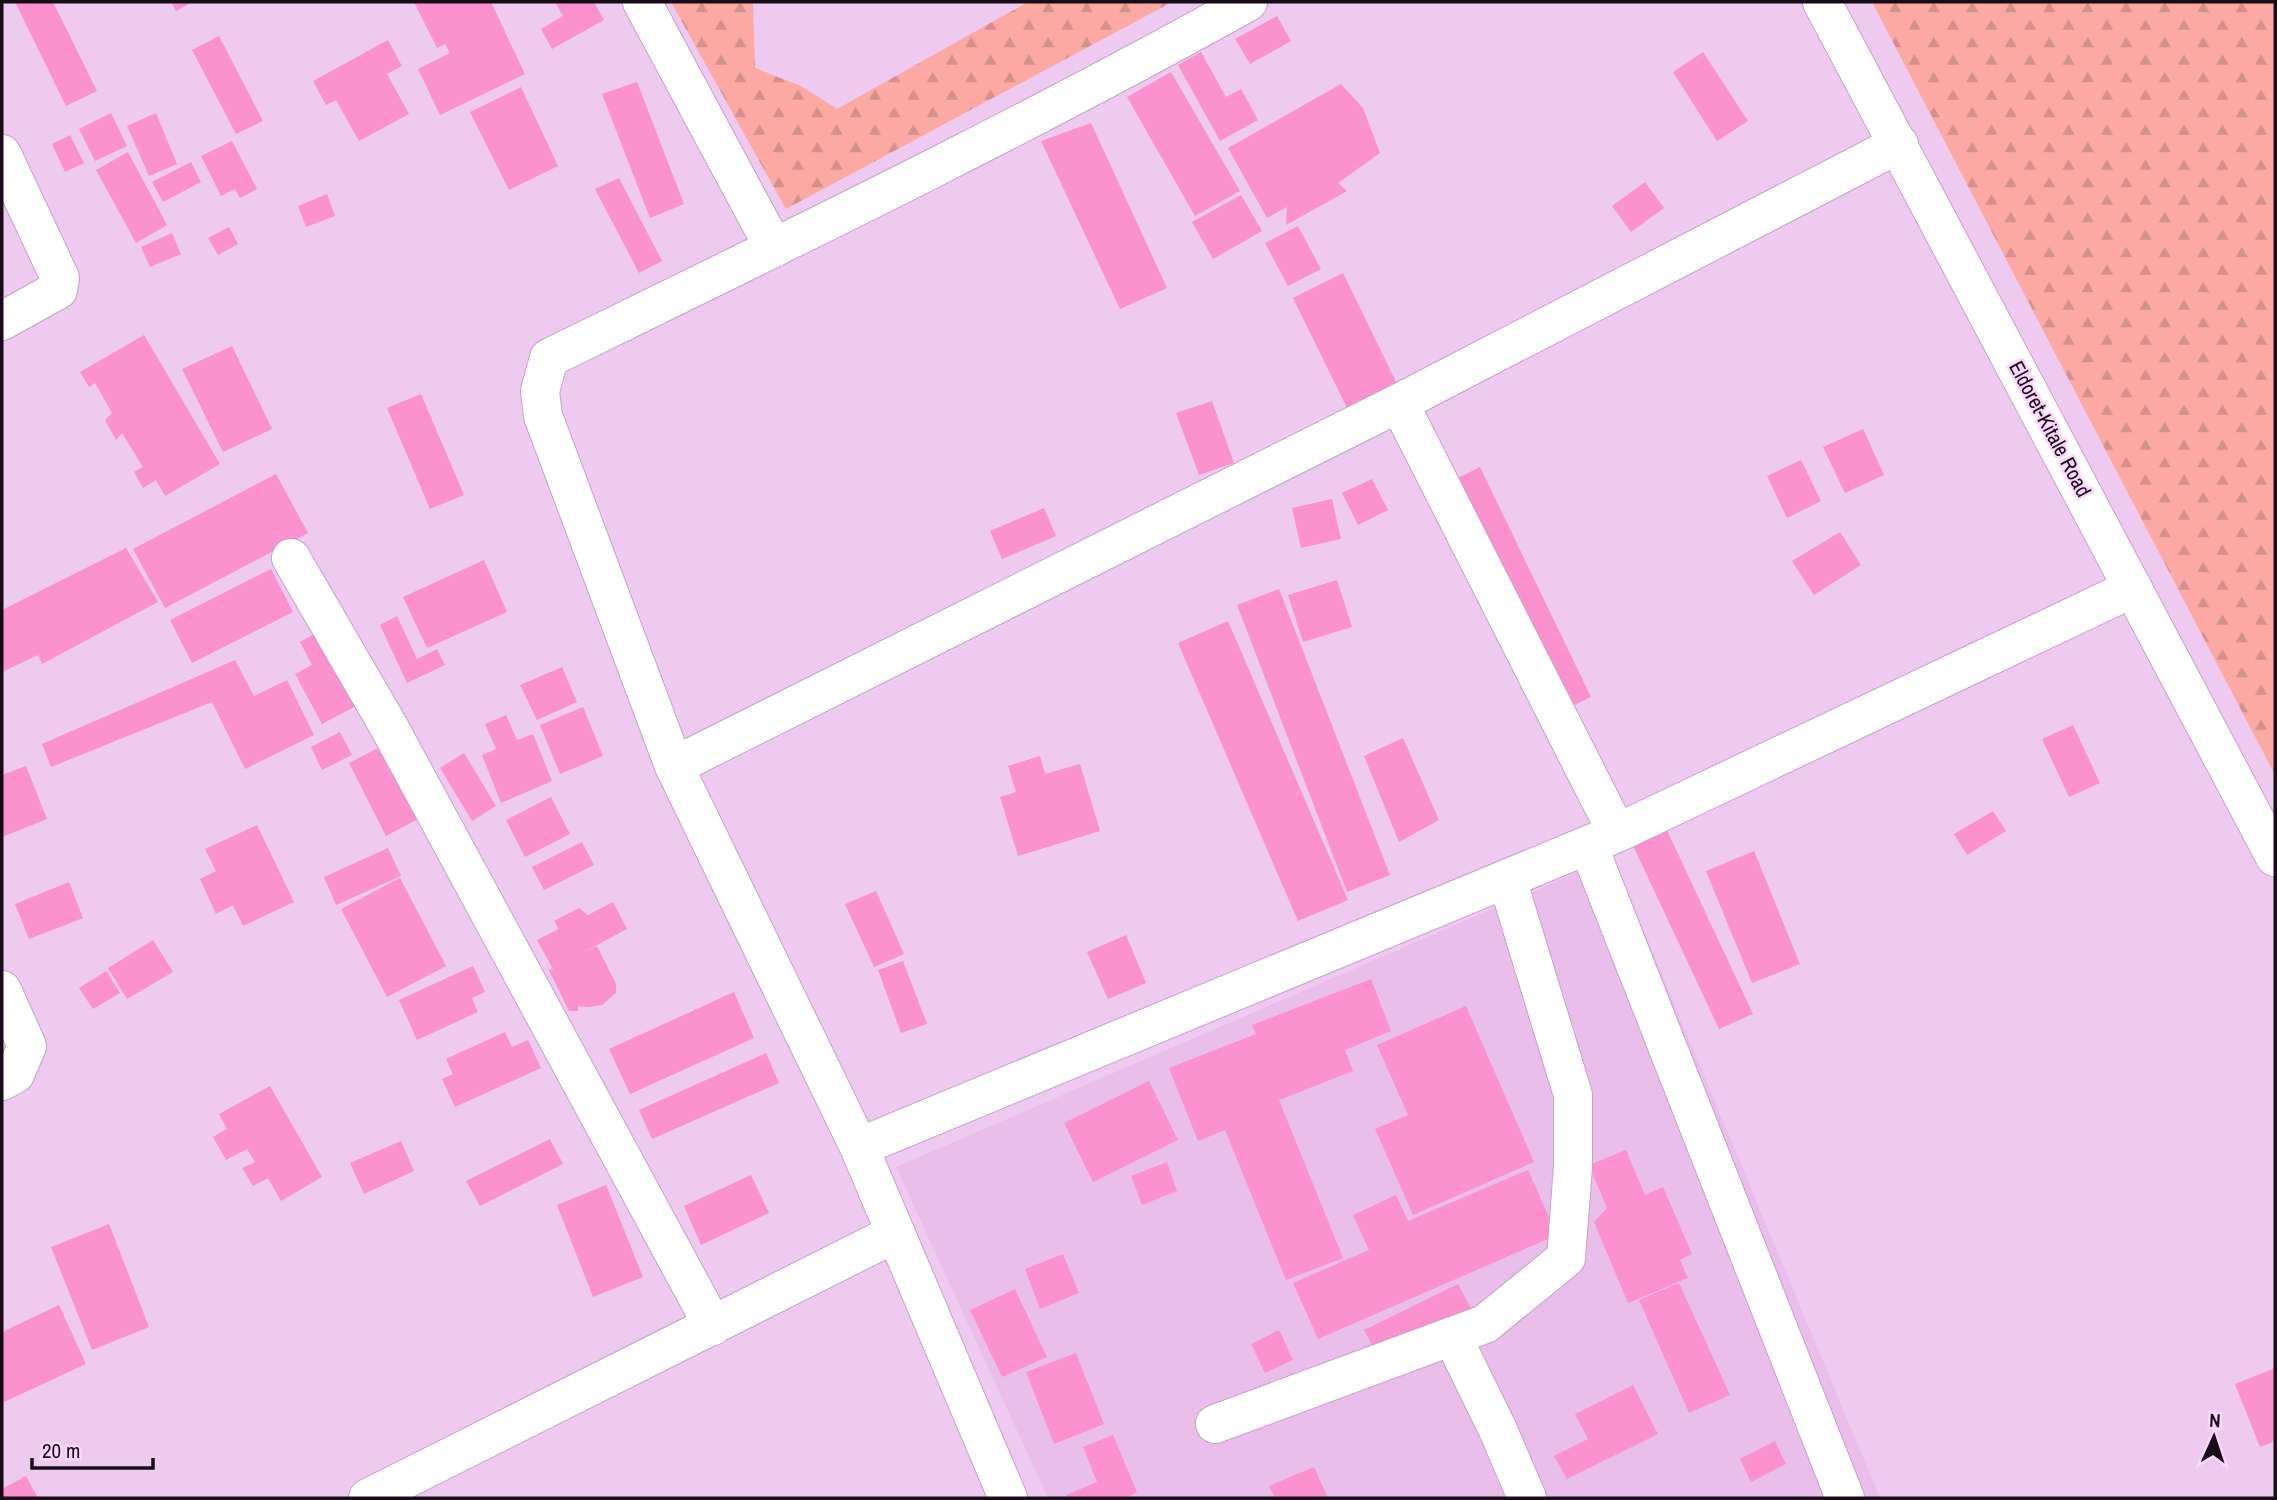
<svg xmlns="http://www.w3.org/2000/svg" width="2277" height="1500" viewBox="0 0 2277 1500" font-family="'Archivo Narrow',sans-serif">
  <defs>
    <pattern id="forest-firs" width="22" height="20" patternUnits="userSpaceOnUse" patternTransform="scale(1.75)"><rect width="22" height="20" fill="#fba9a2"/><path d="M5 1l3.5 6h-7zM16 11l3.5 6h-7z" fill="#d6908b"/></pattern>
  </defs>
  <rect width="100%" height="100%" fill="#eec9f0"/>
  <path fill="#e9beeb" d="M1613 857 1880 1498H1048L896 1167Z"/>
  <path fill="url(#forest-firs)" d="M671 2H753L755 68 801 86 837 109 1028 2H1172L786 209Z
    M1872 2H2275V775Z"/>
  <path fill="#fb91cf" d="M15 2H53L97 91 66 106Z
    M171 2H193L176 11Z
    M414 2H491L525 74 440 115 418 69 450 53 445 44 437 48Z
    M555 2H594L604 20 552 49 541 29 563 16Z
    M1277 16 1291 41 1250 64 1235 39Z
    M219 36 263 121 236 134 192 50Z
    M388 40 402 66 387 74 409 114 359 141 336 100 326 105 313 81Z
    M1201 52 1226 97 1241 89 1258 120 1220 141 1178 65Z
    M1703 52 1748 121 1717 141 1673 72Z
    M1171 72 1240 191 1195 216 1127 97Z
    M637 82 684 204 650 218 602 94Z
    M1341 84 1363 108 1380 153 1338 183 1347 191 1286 225 1287 207 1267 218 1228 148Z
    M521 87 558 166 509 190 470 112Z
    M111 113 127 146 95 161 79 129Z
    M156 113 177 164 149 176 127 126Z
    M1091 123 1167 288 1120 309 1041 141Z
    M70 135 84 163 65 172 52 144Z
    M232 141 257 189 240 198 235 189 221 196 201 156Z
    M128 152 167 225 136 243 96 170Z
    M191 162 201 182 163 202 152 182Z
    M619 178 662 261 639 273 595 189Z
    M1645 182 1664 208 1631 232 1612 206Z
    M327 194 335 216 306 227 298 206Z
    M1241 195 1262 231 1213 259 1192 222Z
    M1298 226 1321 269 1288 286 1265 243Z
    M229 227 238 244 218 255 208 238Z
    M172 233 181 254 150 267 141 247Z
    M1343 273 1397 384 1347 408 1293 298Z
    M144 335 220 464 165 496 156 480 143 488 134 472 143 467 122 433 116 440 105 420 112 413 95 383 89 387 80 372Z
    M232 346 272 429 223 452 182 369Z
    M421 394 464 495 430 509 387 408Z
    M1212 401 1234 463 1199 475 1176 413Z
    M1863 429 1884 475 1845 493 1823 447Z
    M1801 460 1821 501 1787 518 1767 476Z
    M1480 467 1591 697 1570 707 1448 483Z
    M276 474 308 533 165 608 133 549Z
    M1372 479 1388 510 1358 525 1342 493Z
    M1332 499 1341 539 1301 548 1292 508Z
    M1044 508 1056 536 1002 559 990 531Z
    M1840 532 1861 565 1814 595 1792 561Z
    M126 548 158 602 42 664 38 655 2 672V610Z
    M484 560 507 612 427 648 403 597Z
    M271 569 293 612 192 663 170 620Z
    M1337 580 1352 627 1303 642 1288 595Z
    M1279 589 1390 875 1347 892 1237 605Z
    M397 616 417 659 437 649 445 665 407 683 380 625Z
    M1228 621 1348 900 1298 921 1178 643Z
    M316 633 356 706 322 724 295 674 312 665 300 642Z
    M235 660 254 696 287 680 314 735 245 769 212 702 51 767 42 744Z
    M562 667 577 702 537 720 520 685Z
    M583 707 603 756 560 774 540 725Z
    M506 715 517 740 533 734 552 781 501 803 482 755 496 749 485 724Z
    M2073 725 2100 783 2069 797 2042 739Z
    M340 732 352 755 322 770 311 747Z
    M1403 738 1439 820 1399 842 1364 756Z
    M380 747 418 819 386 836 349 763Z
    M464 753 496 806 472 821 440 768Z
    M1040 756 1045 774 1080 764 1100 831 1018 856 1000 797 1016 792 1008 766Z
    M26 766 47 819 2 837V775Z
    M551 797 570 834 525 857 506 820Z
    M1993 811 2006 831 1967 855 1954 834Z
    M1664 824 1753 1014 1719 1029 1630 839Z
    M257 825 294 902 243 926 233 905 216 914 200 879 216 871 205 849Z
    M582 842 594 865 544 890 532 867Z
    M388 848 401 876 336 905 324 877Z
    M1754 851 1800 964 1752 983 1706 871Z
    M400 878 446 966 387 997 341 909Z
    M69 882 83 918 29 939 15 904Z
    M876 891 904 954 874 967 845 904Z
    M613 902 627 929 584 952 597 946 616 984V993L602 1005 588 1007 578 1006V1011H569L549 970 553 969 537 940 559 929 554 921 579 908 588 915Z
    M1126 935 1146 983 1108 999 1087 952Z
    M153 940 173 972 127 999 108 968Z
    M903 961 927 1024 901 1033 878 970Z
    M473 966 485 992 472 998 478 1012 417 1040 399 1000Z
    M106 971 120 993 93 1009 79 988Z
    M1371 979 1391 1031 1345 1050 1353 1071 1279 1100 1343 1258 1286 1280 1225 1130 1198 1141 1169 1068 1256 1034 1252 1025Z
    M734 992 754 1038 630 1094 609 1049Z
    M1466 1006 1534 1162 1413 1215 1375 1129 1408 1115 1377 1045Z
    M505 1032 512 1047 528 1040 541 1068 455 1107 442 1079 453 1074 446 1059Z
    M766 1053 779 1083 652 1139 639 1110Z
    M1149 1081 1178 1140 1093 1182 1064 1123Z
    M270 1086 322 1177 281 1201 268 1178 253 1186 242 1168 255 1162 247 1149 226 1160 213 1137 227 1129 219 1114Z
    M550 1139 563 1164 480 1206 466 1181Z
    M401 1141 414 1171 364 1194 350 1163Z
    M1626 1150 1645 1195 1663 1187 1692 1254 1680 1260 1688 1278 1628 1303 1594 1222 1607 1208 1589 1165Z
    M1167 1162 1177 1191 1142 1205 1131 1176Z
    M1528 1170 1557 1235 1318 1339 1293 1283 1369 1250 1353 1215 1396 1195 1408 1221Z
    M751 1175 769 1213 701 1245 684 1206Z
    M606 1185 643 1277 593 1297 557 1205Z
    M109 1224 149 1327 92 1350 51 1247Z
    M1063 1254 1079 1293 1040 1309 1025 1269Z
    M1679 1283 1730 1395 1689 1413 1639 1300Z
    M1458 1284 1474 1314 1380 1360 1364 1330Z
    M1015 1289 1047 1357 1002 1377 970 1310Z
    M59 1305 86 1364 2 1403V1332Z
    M1279 1330 1293 1360 1265 1373 1251 1344Z
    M1076 1353 1104 1424 1054 1444 1026 1372Z
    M2275 1368V1441L2260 1447 2235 1384Z
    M1633 1385 1658 1434 1567 1479 1554 1456 1588 1439 1575 1414Z
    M1113 1435 1137 1492 1126 1498H1068L1066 1495 1097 1482 1083 1447Z
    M1775 1441 1786 1464 1751 1482 1740 1459Z
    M1314 1467 1328 1498H1275L1269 1486Z
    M26 1476 38 1498H2V1489Z"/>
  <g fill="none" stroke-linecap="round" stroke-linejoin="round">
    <defs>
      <path id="minor" d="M642 2 774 248
        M2 154 60 278 58 290 2 321
        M1399 403 1617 833
        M291 558 389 727 713 1326
        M674 766 1399 403 1899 144
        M1588 845 1845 1498
        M2 990 27 1046 15 1074 2 1081
        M859 1147 1617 833 2133 588
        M1452 1336 1498 1430 1527 1498
        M1215 1424 1485 1324 1566 1258 1573 1167V1095L1507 879
        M368 1498 896 1233
        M1008 1498 859 1147 674 766 543 416 540 391 549 358C784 243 1020 129 1248 2"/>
      <path id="highway" d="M1822 2 2275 857"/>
    </defs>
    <use href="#minor" stroke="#c6a2c8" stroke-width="40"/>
    <use href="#highway" stroke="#c6a2c8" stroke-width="40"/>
    <use href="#minor" stroke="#fff" stroke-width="38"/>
    <use href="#highway" stroke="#fff" stroke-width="38"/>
  </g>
  <g text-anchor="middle" stroke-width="5" stroke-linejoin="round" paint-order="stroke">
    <g font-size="21" fill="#180c19" stroke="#fcd6fd">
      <text transform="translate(2050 429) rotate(62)" y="7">Eldoret-Kitale Road</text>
    </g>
  </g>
  <rect width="2277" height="1500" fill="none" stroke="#180c19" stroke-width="7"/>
  <g transform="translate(2214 1437) rotate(3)" stroke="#fcd6fd" stroke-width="5" paint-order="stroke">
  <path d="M0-5L12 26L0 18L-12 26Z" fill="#180c19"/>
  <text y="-10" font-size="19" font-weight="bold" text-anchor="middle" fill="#180c19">N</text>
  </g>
  <path d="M32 1458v10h121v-10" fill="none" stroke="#180c19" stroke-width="3.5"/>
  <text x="42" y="1458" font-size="21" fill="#180c19" stroke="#fcd6fd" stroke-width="5" paint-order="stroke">20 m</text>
</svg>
